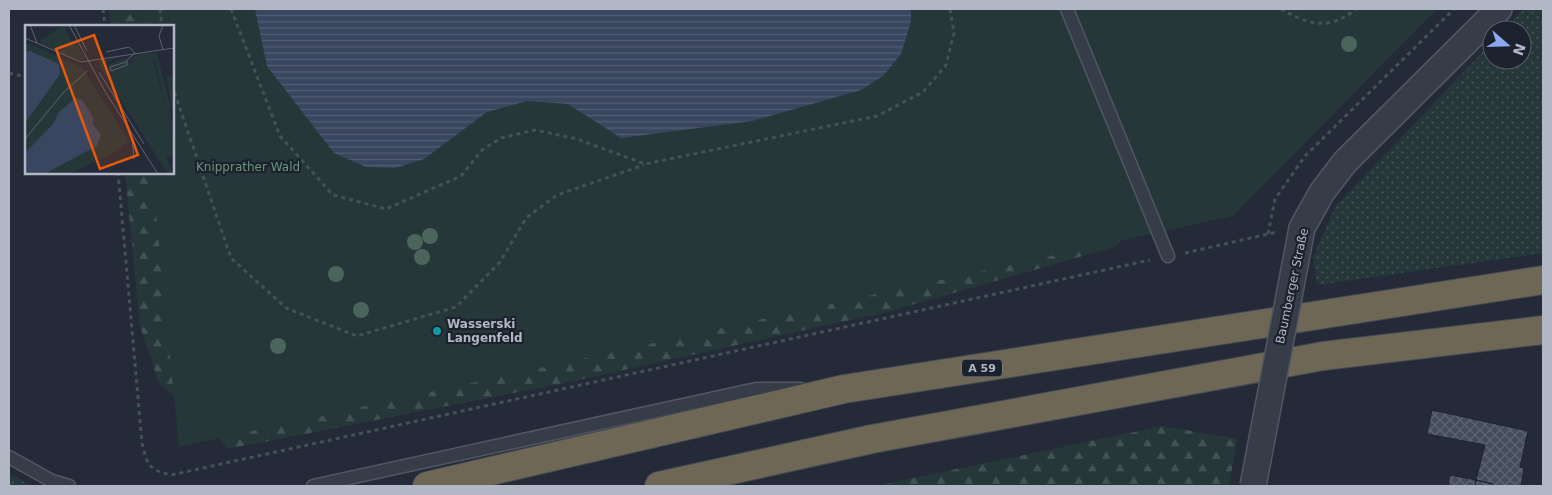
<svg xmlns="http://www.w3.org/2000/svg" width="1552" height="495" viewBox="0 0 1552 495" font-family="'DejaVu Sans',sans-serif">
  <defs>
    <pattern id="grass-dots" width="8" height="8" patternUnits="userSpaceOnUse" patternTransform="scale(1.25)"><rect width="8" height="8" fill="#26373a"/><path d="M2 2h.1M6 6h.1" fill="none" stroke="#435255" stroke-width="1.8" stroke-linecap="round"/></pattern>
    <pattern id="forest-firs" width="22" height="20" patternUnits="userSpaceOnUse" patternTransform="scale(1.25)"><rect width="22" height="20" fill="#26373a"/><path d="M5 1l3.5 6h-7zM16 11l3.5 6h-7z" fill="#435255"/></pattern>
    <pattern id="water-rules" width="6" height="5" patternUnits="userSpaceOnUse" patternTransform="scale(1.25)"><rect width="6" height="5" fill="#3a4660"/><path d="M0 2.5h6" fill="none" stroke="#545e75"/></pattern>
    <pattern id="building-cross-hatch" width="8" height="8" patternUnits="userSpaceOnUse" patternTransform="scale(1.25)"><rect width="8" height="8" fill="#454d5d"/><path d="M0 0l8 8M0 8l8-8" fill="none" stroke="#5d6473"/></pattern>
  </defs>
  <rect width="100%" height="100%" fill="#242a38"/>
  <path fill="url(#grass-dots)" d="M1523 9H1543V253L1317 285 1313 257 1335 207 1492 42V60H1522V30H1503Z
    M9 474 33 486H9Z"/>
  <path fill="url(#forest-firs)" d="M109 9H255L1139 220 1114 247 891 311 565 383 228 449 202 416 159 384 140 326 125 173 172 172V26H111Z
    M1163 426 1237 439 1229 486H875Z"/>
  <path fill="#26373a" d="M136 9H1437L1233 216 179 447 152 173 172 172V26H138Z"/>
  <path fill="url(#water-rules)" d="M255 9H911V21L901 54 883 76 861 90 752 121 621 138 568 104 527 101 487 112 424 159 395 168 366 167 334 153 267 66Z"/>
  <path fill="url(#building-cross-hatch)" stroke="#1e232f" d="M1432 410 1528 431 1520 467 1524 468 1521 486H1492L1493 484 1476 480 1485 445 1427 434Z
    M1450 475 1476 480 1475 486H1448Z
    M1476 480 1493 484 1492 486H1475Z"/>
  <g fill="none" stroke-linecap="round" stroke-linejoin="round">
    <defs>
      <path id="lane" d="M1067 9 1168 256
        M9 457 52 481 69 486
        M313 486 756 389H801"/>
      <path id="street" d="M1302 228 1322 192 1345 162 1499 9"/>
      <path id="highway" d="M427 486 844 389 1543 280
        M659 486 872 439 1323 356 1543 330"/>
    </defs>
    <use href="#lane" stroke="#525763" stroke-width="15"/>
    <use href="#street" stroke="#525763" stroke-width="28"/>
    <use href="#highway" stroke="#424753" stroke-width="30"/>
    <path stroke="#435256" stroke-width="3" stroke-dasharray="4 4" stroke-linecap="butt" d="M103 9 105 26
      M160 9 162 26
      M231 9 280 136 333 195 386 209 461 176 482 150 501 138 535 130 577 139 645 164 877 116 923 92 946 65 954 33 950 9
      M1281 9C1309 25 1329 31 1356 9
      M9 73 26 77
      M172 85 231 258 286 308 357 336 456 307 500 262 526 218 557 195 644 165
      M118 172 142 443C147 464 148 470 171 475L1150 260
      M1268 234 1275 199 1305 156 1454 9
      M1185 253 1277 232"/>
    <use href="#lane" stroke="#373c49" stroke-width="12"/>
    <use href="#street" stroke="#373c49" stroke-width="25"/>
    <use href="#highway" stroke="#6e6755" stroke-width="28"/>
    <defs>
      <path id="street-bridge" d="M1253 486 1302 228"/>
    </defs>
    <use href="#street-bridge" stroke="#525763" stroke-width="28" stroke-linecap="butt"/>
    <use href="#street-bridge" stroke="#373c49" stroke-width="25"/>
  </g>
  <g fill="#4b645c">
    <circle cx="1349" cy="44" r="8"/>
    <circle cx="430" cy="236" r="8"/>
    <circle cx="415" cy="242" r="8"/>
    <circle cx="422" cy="257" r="8"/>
    <circle cx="336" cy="274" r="8"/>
    <circle cx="361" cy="310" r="8"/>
    <circle cx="278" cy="346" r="8"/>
  </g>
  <circle fill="#0f9aa8" stroke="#1c222d" stroke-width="2" cx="437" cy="331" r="5"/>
  <g text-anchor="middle" stroke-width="4.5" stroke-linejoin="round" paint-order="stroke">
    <rect fill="#1c222d" stroke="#858a97" stroke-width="1" x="962" y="359.5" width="40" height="17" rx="4"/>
    <g font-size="11" font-weight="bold" fill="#b2b7c5">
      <text x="982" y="372">A 59</text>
    </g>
    <g font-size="12" fill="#6b9379" stroke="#1c222d">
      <text x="248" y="171">Knipprather Wald</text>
    </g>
    <g font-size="12" fill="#b2b7c5" stroke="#1c222d">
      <text transform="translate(1292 286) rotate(-78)" y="4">Baumberger Straße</text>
    </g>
    <g font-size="12" font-weight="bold" fill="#b2b7c5" stroke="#1c222d" text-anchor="start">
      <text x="447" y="328">Wasserski<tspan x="447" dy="14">Langenfeld</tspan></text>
    </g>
  </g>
  <g transform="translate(25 25)">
    <rect width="149" height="149" fill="#242a38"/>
    <path d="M39 0 47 17H50L60 34 53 35 16 19V15ZM147 51 149 59V91L141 53Z" fill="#26373a"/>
    <path d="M132 28 146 83 141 85 130 35 102 36 114 29ZM96 32 82 37V41L122 109 143 97 146 86 149 131 141 133 149 149H143L75 42 74 36ZM60 50 103 114 96 124 44 149H19Z" fill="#26373a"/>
    <path d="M0 17 57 42 104 117 39 149H0ZM127 32 141 84 146 86 141 102 126 110 122 109 82 40 100 33 104 38Z" fill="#26373a"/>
    <path d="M5 26 34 39 35 49 0 98V27ZM51 73 57 75 68 92V100L76 109 72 121 19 149H0V128L28 99 34 87Z" fill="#3a4660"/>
    <path fill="none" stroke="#5d6270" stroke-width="1" d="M5 0 12 18M44 0 81 68 133 149M49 0 62 26M138 0 134 11 138 25M0 13 56 37 149 23M81 27 104 22 110 28 102 35V40L86 46 85 42 101 37M74 47 119 119M107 113 109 134M0 114 38 68 62 46"/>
    <path fill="#e8590c" fill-opacity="0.15" stroke="#e8590c" stroke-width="2.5" d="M69 10 113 130 75 144 31 24Z"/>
    <rect width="149" height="149" fill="none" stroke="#b2b7c5" stroke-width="2.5"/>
  </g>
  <rect width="1552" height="495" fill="none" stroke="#b2b7c5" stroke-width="20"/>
  <g transform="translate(1507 45) rotate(110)"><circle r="24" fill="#1c222d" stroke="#585e6a"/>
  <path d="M0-4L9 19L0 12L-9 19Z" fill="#8da8ee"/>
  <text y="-8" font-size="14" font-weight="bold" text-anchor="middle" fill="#b2b7c5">N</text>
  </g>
</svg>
